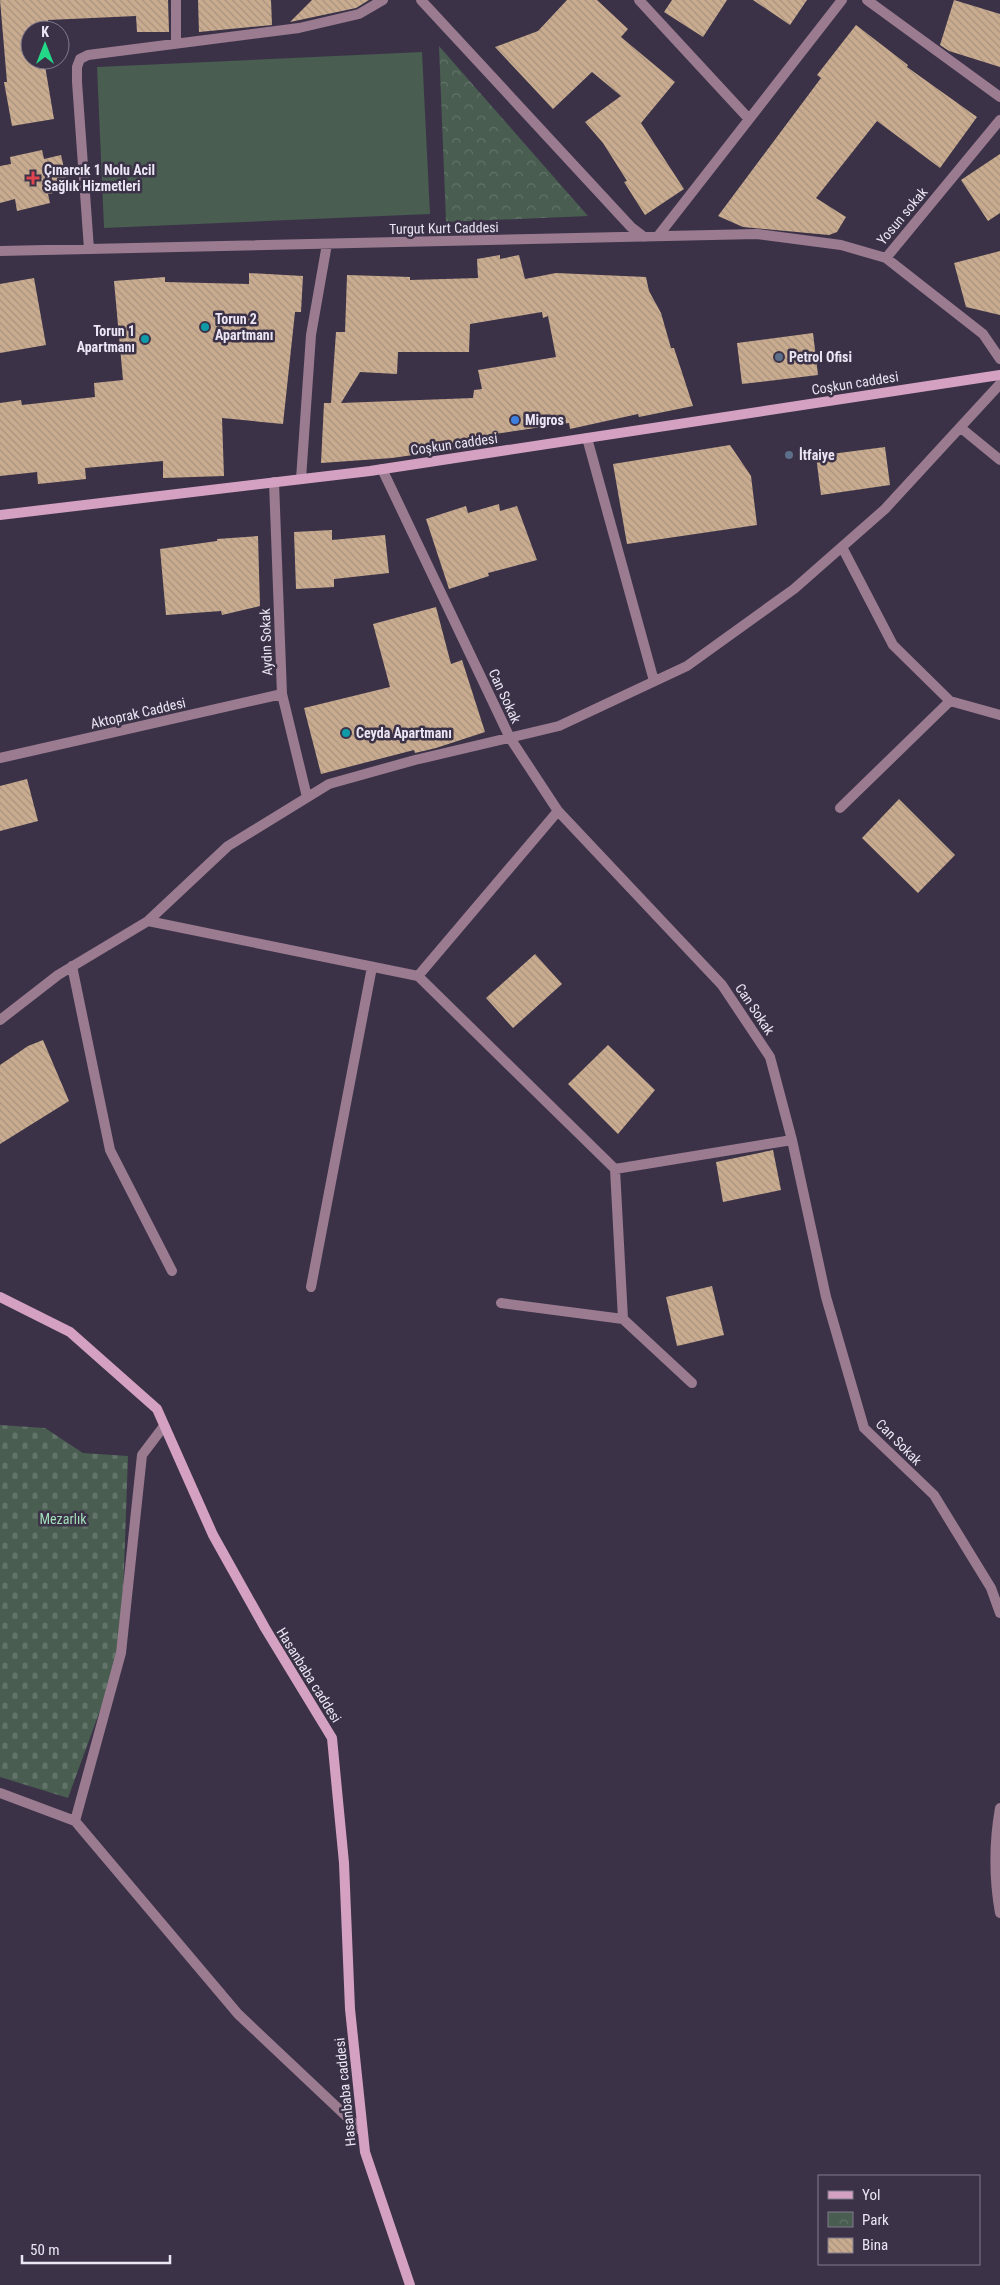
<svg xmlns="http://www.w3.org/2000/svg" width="1000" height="2285" viewBox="0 0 1000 2285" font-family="'Roboto Condensed',sans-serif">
  <defs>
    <pattern id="cemetery-stones" width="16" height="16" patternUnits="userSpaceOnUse" patternTransform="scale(1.25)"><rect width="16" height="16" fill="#495d50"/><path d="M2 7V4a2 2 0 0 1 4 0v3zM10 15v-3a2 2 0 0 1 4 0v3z" fill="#63746a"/></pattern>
    <pattern id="park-crowns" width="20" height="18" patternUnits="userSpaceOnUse" patternTransform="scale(1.25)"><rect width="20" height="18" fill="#495d50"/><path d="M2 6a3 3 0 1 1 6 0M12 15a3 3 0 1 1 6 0" fill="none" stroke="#63746a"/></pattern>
    <pattern id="building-back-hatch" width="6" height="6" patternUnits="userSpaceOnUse" patternTransform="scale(1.25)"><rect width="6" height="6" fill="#c9ac90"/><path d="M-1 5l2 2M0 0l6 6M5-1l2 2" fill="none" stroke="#a8927e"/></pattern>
  </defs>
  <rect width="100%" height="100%" fill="#3b3248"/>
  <path fill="url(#cemetery-stones)" d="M0 1425 45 1428 83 1453 128 1456 121 1653 68 1798 0 1777Z"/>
  <path fill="url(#park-crowns)" d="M439 46 588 216 446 222Z"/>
  <path fill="#495d50" d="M422 52 430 214 104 228 97 67Z"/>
  <path fill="url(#building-back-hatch)" fill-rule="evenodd" d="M0 0H168L169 32H137L136 16 48 20V30H30V60H44L54 119 12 126 4 82H7Z
    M198 0H271L272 25 199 32Z
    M312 0H369L356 8 290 22Z
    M567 0H597L628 29 621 37 675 82 641 123 684 189 645 215 624 182 627 181 603 143 585 122 621 96 592 72 553 109 495 47 538 31Z
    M672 0H727L703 37 664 12Z
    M753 0H807L790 25Z
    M954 0 1000 14V67L949 51 940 45Z
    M856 25 908 65 907 67 977 117 940 168 877 121 816 198 846 217 837 232 829 235 743 227 718 216 821 78 817 75Z
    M42 150 44 159 61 155 69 190 48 194 50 203 17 211 15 199 0 203V166L11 164 10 157Z
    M1000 154V213L988 221 961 180Z
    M1000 251V315L966 307 954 263Z
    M500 255V259L519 255 525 279 556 273 646 277 649 291 661 313 671 348H674L693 406 639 417 638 414 570 429 569 423 468 438 469 447 392 458 321 463 324 403H331L336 332H345L347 275 410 277V280L478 278 477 259ZM542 312 543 318 548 316 556 357 478 370 482 389 474 390 473 398 341 403 360 372 397 374 398 352H469L470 324Z
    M249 273 303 276 301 312H295L283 424 222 418 224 476 163 478V461L85 468 86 479 38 484 37 472 0 476V403L21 400 22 405 95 397 94 383 123 380 114 281 165 277V282L249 284Z
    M34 278 46 345 0 353V284Z
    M813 333 818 375 742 384 737 343Z
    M730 445 751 476 757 525 627 544 613 464Z
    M885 447 890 485 821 495 816 456Z
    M499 504 500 511 517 506 537 560 488 573 489 576 449 589 426 519 466 506 468 513Z
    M332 530V540L385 535 389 573 334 579V587L296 589 294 532Z
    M258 536 260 606 222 615 221 611 166 615 160 549 217 541V539Z
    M436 607 451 664 462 660 485 732 436 748 415 753 414 750 321 774 304 708 390 687 373 624Z
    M27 779 38 821 0 831V786Z
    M899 799 955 855 918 893 862 838Z
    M535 954 562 984 513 1028 486 998Z
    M43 1040 69 1101 0 1144V1065L28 1046Z
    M608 1045 655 1090 618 1134 568 1084Z
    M773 1150 781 1190 723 1202 716 1162Z
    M712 1286 724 1335 677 1346 666 1297Z"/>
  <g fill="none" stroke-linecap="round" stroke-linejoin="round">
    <path stroke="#9b7b90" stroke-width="10" d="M421 0 631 227 644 237
      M639 0 749 119
      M867 0 1000 97
      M176 44V0
      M1000 120 886 258 983 334 1000 359
      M658 236 842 0
      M89 249 77 82V67L80 59 88 55 299 28 359 14 383 0
      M0 251 757 234 841 245 886 258
      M961 428 1000 460
      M587 438 654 681
      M382 469 510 738 558 811 722 985 770 1057 792 1140 826 1297 864 1428 934 1495 991 1588 1000 1613
      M301 479 311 335 327 244
      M274 482 282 694 307 797
      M842 547 893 645 950 701 1000 715
      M0 758 282 694
      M840 808 950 701
      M148 921 418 976 615 1169 623 1319
      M72 966 110 1150 172 1271
      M418 976 558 811
      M0 1020 58 975 148 921 228 846 329 784 415 760 559 726 687 666 794 589 885 509 1000 384
      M615 1169 792 1140
      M311 1287 372 967
      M501 1303 623 1319 692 1383
      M0 1793 75 1821 238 2014 362 2131
      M1000 1808C994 1842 994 1879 1000 1913
      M75 1821 121 1653 142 1455 164 1426"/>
    <path stroke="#d4a1c2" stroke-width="10" d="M0 515 370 471 1000 375
      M0 1297 70 1332 157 1409 213 1535 265 1628 332 1738 344 1863 350 2009 365 2152 410 2285"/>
  </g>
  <path fill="#e0444e" stroke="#3b3248" stroke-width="2" d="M30.5 170.5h5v5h5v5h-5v5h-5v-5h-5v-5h5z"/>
  <g fill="#0f9aa8" stroke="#3b3248" stroke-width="2">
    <circle cx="205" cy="327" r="5"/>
    <circle cx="145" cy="339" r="5"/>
    <circle cx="346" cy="733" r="5"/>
  </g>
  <g fill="#5c6f8a" stroke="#3b3248" stroke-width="2">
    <circle cx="779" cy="357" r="5"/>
    <circle cx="789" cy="455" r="5"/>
  </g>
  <circle fill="#3f7fe0" stroke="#3b3248" stroke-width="2" cx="515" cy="420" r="5"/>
  <g text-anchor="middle" stroke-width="5" stroke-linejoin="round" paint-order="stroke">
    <g font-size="14" font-weight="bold" fill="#ebe5f4" stroke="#3b3248" text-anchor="start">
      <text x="44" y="175">Çınarcık 1 Nolu Acil<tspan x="44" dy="16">Sağlık Hizmetleri</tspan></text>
      <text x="215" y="324">Torun 2<tspan x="215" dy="16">Apartmanı</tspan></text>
      <text x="135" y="336" text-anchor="end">Torun 1<tspan x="135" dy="16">Apartmanı</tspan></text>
      <text x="789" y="362">Petrol Ofisi</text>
      <text x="525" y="425">Migros</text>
      <text x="799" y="460">İtfaiye</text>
      <text x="356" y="738">Ceyda Apartmanı</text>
    </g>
    <g font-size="14" fill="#ebe5f4" stroke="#3b3248">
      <text transform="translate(902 216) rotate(-50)" y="5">Yosun sokak</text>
      <text transform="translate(444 228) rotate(-1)" y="5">Turgut Kurt Caddesi</text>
      <text transform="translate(855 383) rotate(-9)" y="5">Coşkun caddesi</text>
      <text transform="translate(454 444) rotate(-8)" y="5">Coşkun caddesi</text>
      <text transform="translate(266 642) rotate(-92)" y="5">Aydın Sokak</text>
      <text transform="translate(505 696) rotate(65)" y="5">Can Sokak</text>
      <text transform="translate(138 713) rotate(-13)" y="5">Aktoprak Caddesi</text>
      <text transform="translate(755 1009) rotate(56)" y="5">Can Sokak</text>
      <text transform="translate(899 1442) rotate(45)" y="5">Can Sokak</text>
      <text transform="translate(309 1675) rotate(58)" y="5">Hasanbaba caddesi</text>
      <text transform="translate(345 2092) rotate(-96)" y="5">Hasanbaba caddesi</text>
    </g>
    <g font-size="14" fill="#a3deb8" stroke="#3b3248">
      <text x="63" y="1524">Mezarlık</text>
    </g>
  </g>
  <rect x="818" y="2175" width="162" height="90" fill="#3b3248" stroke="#817a8d"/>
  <rect x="828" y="2191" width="25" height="8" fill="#d4a1c2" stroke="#817a8d"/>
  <text x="862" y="2200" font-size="15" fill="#ebe5f4">Yol</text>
  <rect x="828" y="2212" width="25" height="15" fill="url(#park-crowns)" stroke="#817a8d"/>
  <text x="862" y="2225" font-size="15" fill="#ebe5f4">Park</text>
  <rect x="828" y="2238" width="25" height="15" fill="url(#building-back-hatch)" stroke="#817a8d"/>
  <text x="862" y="2250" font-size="15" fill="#ebe5f4">Bina</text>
  <g transform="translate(45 45)"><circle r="24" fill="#3b3248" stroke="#817a8d"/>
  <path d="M0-4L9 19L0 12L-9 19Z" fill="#23d886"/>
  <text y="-8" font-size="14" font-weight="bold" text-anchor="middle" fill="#ebe5f4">K</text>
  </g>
  <path d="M22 2255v8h148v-8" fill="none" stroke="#ebe5f4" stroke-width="2.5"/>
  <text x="30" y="2255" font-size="15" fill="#ebe5f4" stroke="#3b3248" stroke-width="4" paint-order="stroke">50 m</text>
</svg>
